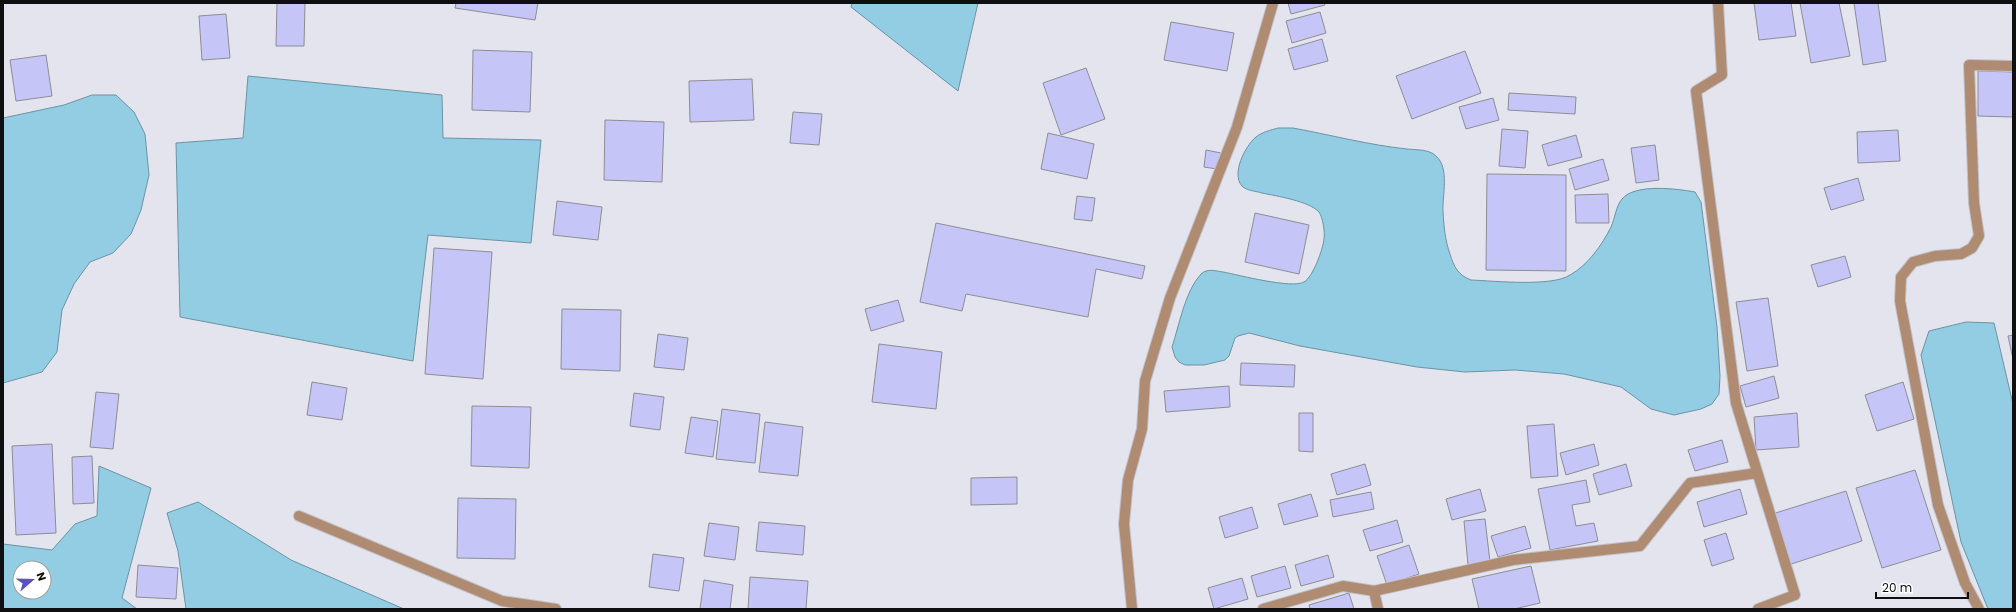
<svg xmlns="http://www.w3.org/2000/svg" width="2016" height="612" viewBox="0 0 2016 612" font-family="Poppins,sans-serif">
  <rect width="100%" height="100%" fill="#e4e4ee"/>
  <path fill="#92cde3" stroke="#6b94a4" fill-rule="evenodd" d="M852 3H978L958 91 851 7Z
    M248 76 442 95 443 138 541 140 531 243 428 235 413 361 180 317 176 143 243 138Z
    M92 95H116L134 112 145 134 149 175 141 210 131 234 113 253 90 262 74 284 62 310 57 352 42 372 3 383V118L64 105Z
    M1278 128H1293C1331 135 1369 145 1407 149 1416 150 1429 149 1436 156 1450 168 1442 196 1443 212 1444 227 1445 240 1450 254 1454 267 1458 275 1471 280 1495 281 1552 287 1570 275 1588 265 1602 245 1611 227 1615 218 1616 206 1622 199 1635 183 1678 189 1695 192L1701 202 1717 327 1720 376 1719 394 1712 404 1701 409 1674 415 1651 409 1621 387 1564 374 1515 370 1465 372 1417 367 1300 346 1249 333 1238 336 1235 338 1229 356 1225 360 1204 365H1185L1179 362 1175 357 1172 347C1179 326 1185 291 1201 274 1207 268 1216 271 1223 272 1239 275 1292 289 1304 282 1313 277 1323 249 1324 239 1325 232 1323 218 1319 212 1309 201 1276 196 1262 193 1256 191 1247 191 1242 186 1231 174 1245 146 1256 137 1262 132 1271 130 1278 128Z
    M1966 322 1994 323 2013 404V609H1988L1961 542 1921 355 1929 331Z
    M99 466 151 488 122 598 137 609H3V541V544L52 550 75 524 97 516ZM20 568H44V592H20Z
    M198 502 291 560 404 609H186L178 551 167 513Z"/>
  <path fill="#c5c6f7" stroke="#8d8d96" d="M277 3H305L304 46H276Z
    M456 3H538L535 20 455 8Z
    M1288 3H1324L1325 5 1291 14Z
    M1754 3H1791L1796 36 1759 40Z
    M1800 3H1839L1850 56 1811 63Z
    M1854 3H1878L1886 61 1863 65Z
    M1320 12 1326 33 1292 43 1286 21Z
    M226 14 230 58 202 60 199 16Z
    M1171 22 1234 33 1227 71 1164 60Z
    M1322 39 1328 61 1294 70 1288 49Z
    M473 50 532 52 530 112 472 110Z
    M1465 51 1481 93 1412 119 1396 76Z
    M46 55 52 96 16 101 10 60Z
    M1086 68 1105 119 1061 135 1043 83Z
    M1978 71 2013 72V117L1978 116Z
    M752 79 754 120 690 122 689 81Z
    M1509 93 1576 97 1575 114 1508 110Z
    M1493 98 1499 120 1466 129 1459 107Z
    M793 112 822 114 819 145 790 143Z
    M605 120 664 122 662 182 604 180Z
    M1502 129 1528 131 1525 168 1499 166Z
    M1898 130 1900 161 1858 163 1857 132Z
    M1048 133 1094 144 1087 179 1041 169Z
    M1576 135 1582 157 1548 166 1542 145Z
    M1655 145 1659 180 1636 183 1631 148Z
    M1206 150 1226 154 1223 170 1204 167Z
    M1603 159 1609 180 1575 190 1569 169Z
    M1487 174 1566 175V271L1486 270Z
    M1858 178 1864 200 1831 210 1824 188Z
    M1608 194 1609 223H1576L1575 195Z
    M1077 196 1095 198 1092 221 1074 219Z
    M557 201 602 207 598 240 553 235Z
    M1255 213 1309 225 1299 274 1245 262Z
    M936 223 1145 266 1142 279 1096 269 1088 317 966 294 962 311 920 302Z
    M434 248 492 252 483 379 425 374Z
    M1845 256 1851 277 1818 287 1811 265Z
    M1768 298 1778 366 1747 371 1736 302Z
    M898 300 904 321 871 331 865 309Z
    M562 309 621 310 620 371 561 369Z
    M658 334 688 338 684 370 654 367Z
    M2013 335V359L2008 336Z
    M879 344 942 352 936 409 872 402Z
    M1241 363 1295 365 1294 387 1240 385Z
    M1774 376 1779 398 1746 407 1740 386Z
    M312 382 347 388 342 420 307 415Z
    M1903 382 1914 419 1877 431 1865 395Z
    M1229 386 1230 407 1166 412 1164 391Z
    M96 392 119 394 113 449 90 447Z
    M634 393 664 397 660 430 630 426Z
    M472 406 531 407 529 468 471 466Z
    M722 409 760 414 755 463 716 459Z
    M1299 413H1313V452L1299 451Z
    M1797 413 1799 447 1756 450 1754 417Z
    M691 417 718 421 713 457 685 453Z
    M765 422 803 427 798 476 759 472Z
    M1554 424 1558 476 1531 478 1527 426Z
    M1722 440 1728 462 1695 471 1688 450Z
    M52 444 56 533 16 535 12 446Z
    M1594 444 1599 465 1566 475 1560 453Z
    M92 456 94 503 73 504 72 457Z
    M1365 464 1371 485 1337 495 1331 474Z
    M1626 464 1632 486 1599 495 1593 474Z
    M1915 470 1941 550 1882 568 1856 488Z
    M1017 477V504L971 505V478Z
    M1586 480 1590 502 1572 505 1576 526 1594 523 1598 541 1550 550 1538 489Z
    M1480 489 1486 511 1452 520 1446 499Z
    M1740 489 1747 514 1704 527 1697 502Z
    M1846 491 1862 541 1782 567 1766 516Z
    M1371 492 1374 509 1333 517 1330 500Z
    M1311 494 1318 516 1284 525 1278 504Z
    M458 498 516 499 515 559 457 558Z
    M1252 507 1258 528 1225 538 1219 517Z
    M1485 519 1490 562 1468 565 1464 521Z
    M1397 520 1403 542 1370 551 1363 530Z
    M759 522 805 526 803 555 756 551Z
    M709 523 739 527 735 560 704 556Z
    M1525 526 1531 548 1498 557 1491 536Z
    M1726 533 1734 559 1712 566 1704 540Z
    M1409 545 1419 574 1387 585 1377 556Z
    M653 554 684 558 679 591 649 587Z
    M1328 555 1334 577 1301 586 1295 565Z
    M138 565 178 568 176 599 136 597Z
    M1285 566 1291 588 1257 597 1251 576Z
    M1531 566 1540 603 1514 609H1479L1472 579Z
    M750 577 808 581 806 609H748Z
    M1242 578 1248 599 1214 609 1208 588Z
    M704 580 733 585 730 609H700Z
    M1349 593 1354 609H1310L1309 605Z"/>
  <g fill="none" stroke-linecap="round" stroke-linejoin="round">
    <defs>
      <path id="minor" d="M1718 3 1722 75 1696 91 1736 403 1795 595 1758 609
        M299 516 502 601 556 609
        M1374 591 1513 560 1640 546 1690 483 1757 473
        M1132 609 1124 524 1128 480 1142 429 1145 381 1170 298 1237 127 1273 3
        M1263 609 1343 586 1374 591 1378 609
        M1979 609 1965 583 1938 505 1900 301 1901 277 1913 262 1935 256 1961 254 1972 248 1979 236 1974 203 1969 65 2013 66"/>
    </defs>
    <use href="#minor" stroke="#c2c2cb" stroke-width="12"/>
    <use href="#minor" stroke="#af8c71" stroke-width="10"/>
  </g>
  <rect width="2016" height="612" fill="none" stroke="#0f0f12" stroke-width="8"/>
  <g transform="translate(32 580) rotate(70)"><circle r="19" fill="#ffffff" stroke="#9f9fa0"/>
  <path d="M0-3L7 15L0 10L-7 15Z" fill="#5950c8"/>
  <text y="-6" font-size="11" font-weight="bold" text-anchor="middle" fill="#0f0f12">N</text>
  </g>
  <path d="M1876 592v6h92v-6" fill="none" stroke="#0f0f12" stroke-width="2"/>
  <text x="1882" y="592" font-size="12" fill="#0f0f12" stroke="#ffffff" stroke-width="3" paint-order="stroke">20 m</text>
</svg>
